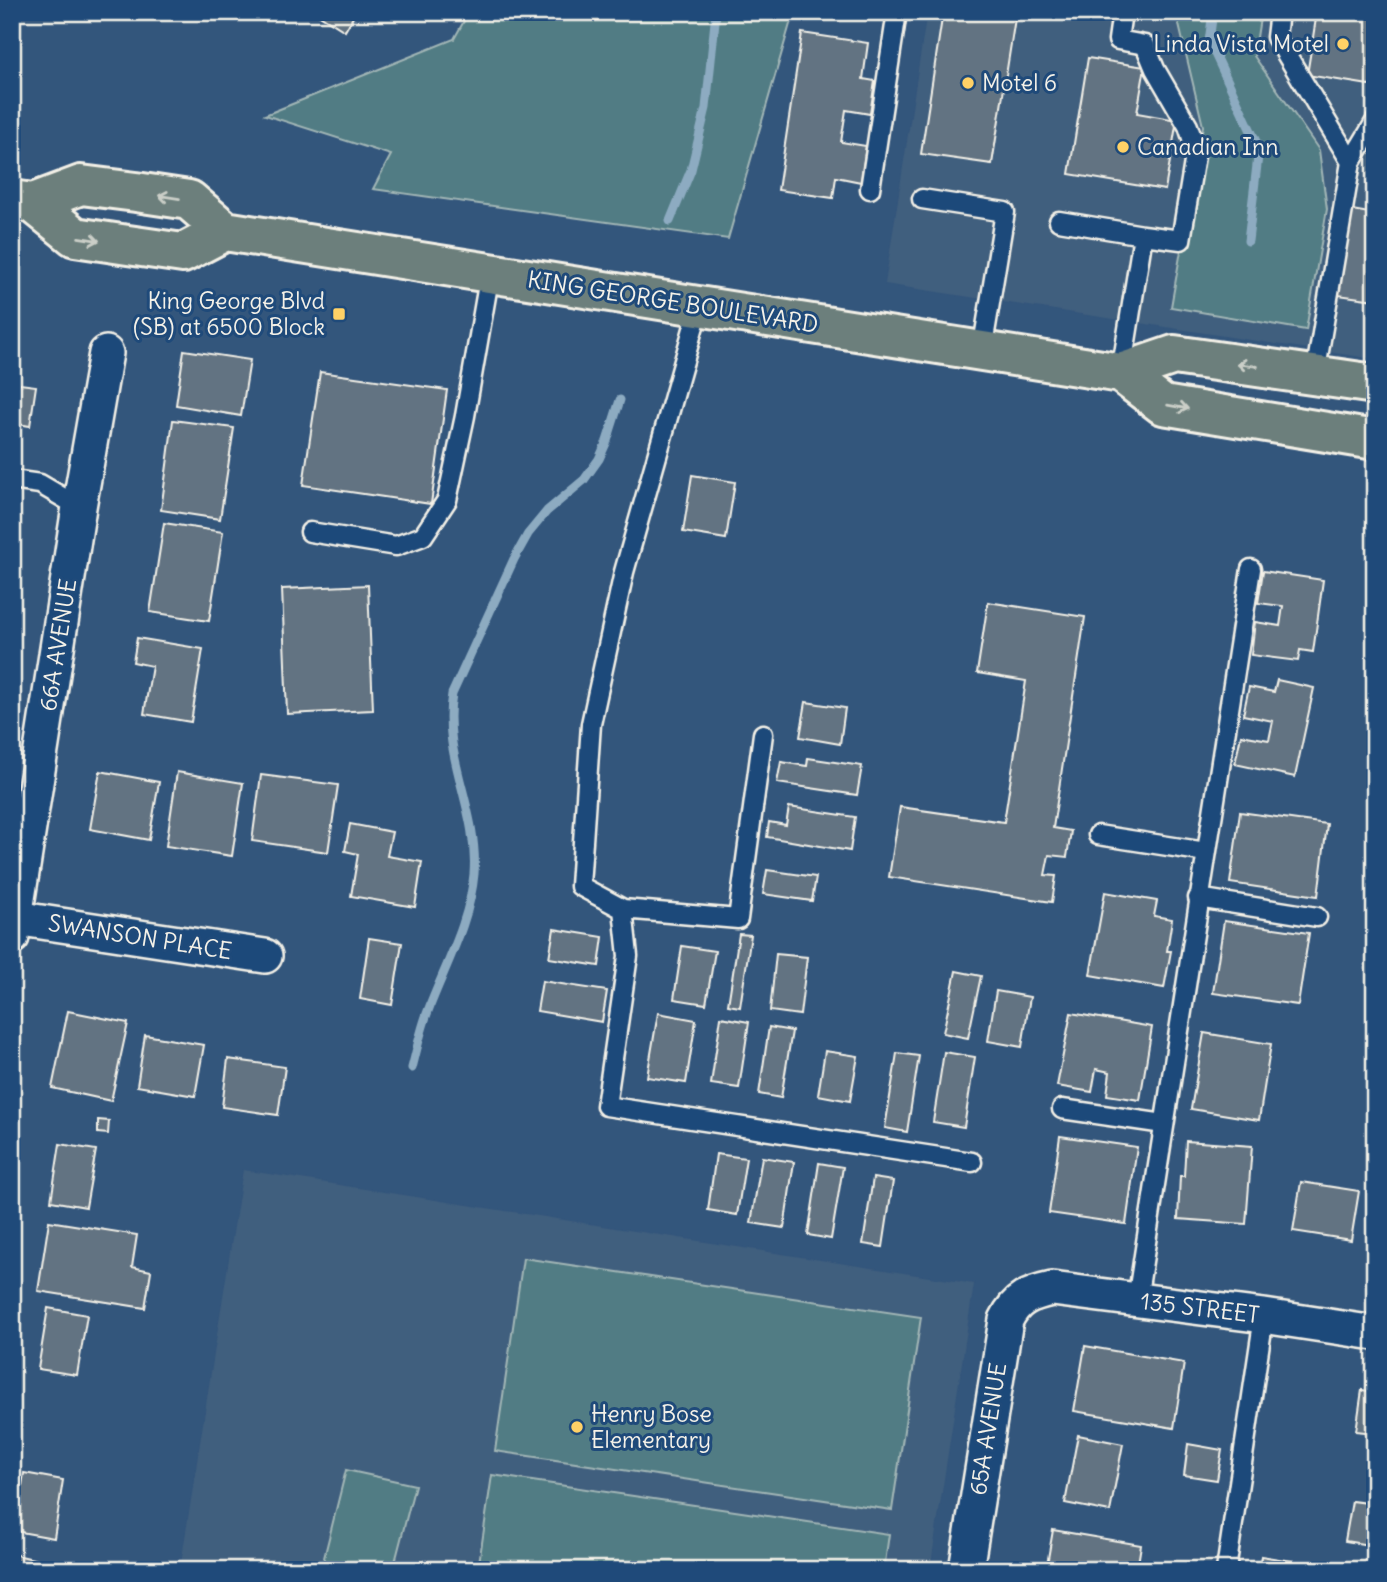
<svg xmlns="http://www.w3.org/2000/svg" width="1387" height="1582" viewBox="0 0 1387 1582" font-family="Delius,sans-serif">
  <rect width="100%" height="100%" fill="#33567c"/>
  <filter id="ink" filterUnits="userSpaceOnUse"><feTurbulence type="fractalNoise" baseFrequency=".0143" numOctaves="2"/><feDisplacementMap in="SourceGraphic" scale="14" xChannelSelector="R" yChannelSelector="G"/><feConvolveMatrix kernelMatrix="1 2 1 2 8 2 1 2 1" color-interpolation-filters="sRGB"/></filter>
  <g filter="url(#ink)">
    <path fill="#415f7e" d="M927 12H1375V359L885 284Z
      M243 1170 974 1284 930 1570H180Z"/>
    <path fill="#517c84" stroke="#a2b6b6" stroke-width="2" d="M469 12H803L790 24 728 239 373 189 391 155 265 115 454 39Z
      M1176 12H1261L1254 56 1319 150 1327 209 1306 330 1171 307 1203 126Z
      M523 1258 921 1317 892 1510 495 1451Z
      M346 1470 415 1485 393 1570H321Z
      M492 1475 889 1534 884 1570H478Z"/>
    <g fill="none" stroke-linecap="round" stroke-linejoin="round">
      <path stroke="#8dabc1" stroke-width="9" d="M1213 12 1209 41 1259 148 1248 241
        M670 221 691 170 706 108 716 12
        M412 1068C417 1049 421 1029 428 1011 445 966 470 922 474 874 479 810 441 756 452 694L514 559 528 534 547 511 584 480 599 459 607 441 620 400"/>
    </g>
    <path fill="#627382" stroke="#f4f1e8" stroke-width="2" d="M315 12H356L345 31Z
      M943 12H1016L992 164 921 154Z
      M1317 12H1375V86L1307 75Z
      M802 33 868 43 863 79 875 81 870 114 846 110 841 142 866 146 861 182 836 177 833 198 778 190Z
      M1088 58 1145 67 1137 113 1177 120 1165 190 1069 174Z
      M1352 210 1375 214V300L1338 295Z
      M184 350 250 360 241 416 176 405Z
      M320 372 447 390 431 504 303 485Z
      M12 383 36 386 30 426 12 423Z
      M173 420 234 428 220 519 161 510Z
      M692 475 735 482 726 539 683 532Z
      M164 523 223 532 209 621 150 612Z
      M1263 571 1323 580 1313 652 1300 650 1298 661 1251 655 1255 622 1280 626 1283 606 1258 603Z
      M368 585 373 710 287 714 282 589Z
      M988 602 1085 617 1053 828 1071 831 1067 857 1049 855 1045 875 1056 876 1052 902 889 877 900 807 1004 822 1026 681 977 673Z
      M137 638 203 649 191 722 144 714 152 666 133 662Z
      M1277 680 1314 688 1295 777 1235 764 1241 735 1269 740 1273 721 1243 715 1249 687 1274 692Z
      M806 702 845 708 840 744 800 737Z
      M808 758 862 766 857 795 777 783 781 762 807 766Z
      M100 771 159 782 149 840 90 829Z
      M177 772 243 783 232 856 166 846Z
      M261 775 338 785 328 852 252 841Z
      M789 807 855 817 850 851 767 837 769 822 786 825Z
      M1240 812 1327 824 1318 896 1230 883Z
      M350 824 392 832 387 856 422 862 415 907 351 896 358 854 345 851Z
      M767 870 816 877 812 901 763 894Z
      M1105 892 1157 901 1154 916 1172 919 1167 951H1171L1164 988 1090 975Z
      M1224 921 1309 933 1298 1005 1213 993Z
      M554 929 603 937 599 966 549 958Z
      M739 934 751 935 740 1007 728 1005Z
      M369 938 402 943 392 1005 360 999Z
      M682 946 715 951 706 1004 674 999Z
      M776 954 807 957 800 1015 770 1011Z
      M956 971 981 976 968 1038 943 1033Z
      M542 981 607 991 602 1022 537 1011Z
      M996 991 1030 997 1022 1047 988 1041Z
      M68 1011 128 1023 111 1101 52 1088Z
      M658 1013 696 1020 686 1083 647 1077Z
      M1071 1013 1152 1027 1140 1100 1107 1095 1110 1072 1096 1069 1092 1092 1057 1086Z
      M721 1017 749 1022 739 1088 711 1084Z
      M769 1027 792 1031 781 1098 759 1094Z
      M1204 1033 1271 1044 1259 1120 1191 1109Z
      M145 1035 204 1045 195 1096 137 1086Z
      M825 1051 858 1056 850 1101 818 1095Z
      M944 1052 975 1057 964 1127 933 1122Z
      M897 1053 919 1056 907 1132 885 1128Z
      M228 1059 285 1067 278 1115 222 1107Z
      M98 1120 109 1121 108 1134 98 1133Z
      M1060 1136 1137 1147 1126 1224 1049 1213Z
      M1186 1141 1252 1146 1246 1224 1178 1219 1180 1176H1184Z
      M60 1144 96 1150 86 1207 51 1201Z
      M716 1154 746 1158 737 1215 708 1210Z
      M762 1157 794 1162 784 1228 751 1223Z
      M819 1163 843 1167 831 1239 808 1235Z
      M873 1178 893 1181 883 1247 863 1244Z
      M1301 1182 1359 1191 1351 1240 1293 1231Z
      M49 1221 137 1235 132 1267 151 1271 145 1308 38 1291Z
      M48 1308 87 1315 77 1375 38 1369Z
      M1085 1346 1184 1363 1174 1428 1074 1411Z
      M1362 1390 1375 1392V1433L1356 1431Z
      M1078 1435 1123 1444 1110 1512 1065 1503Z
      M1188 1444 1222 1450 1217 1480 1184 1475Z
      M24 1473 63 1480 54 1538 15 1531Z
      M1352 1501 1375 1504V1546L1345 1541Z
      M1053 1530 1141 1545 1137 1570H1046Z
      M12 1554 72 1568V1570H12Z
      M1261 1556 1292 1561 1291 1570H1259Z"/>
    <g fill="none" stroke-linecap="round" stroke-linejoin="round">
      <defs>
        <path id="service" d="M1122 12 1118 40 1145 45 1155 69 1188 126 1196 150 1181 240 1143 235
          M1279 12 1276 37 1351 162
          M870 189 897 12
          M922 199 1005 212 982 351
          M1059 221 1143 235 1121 373
          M699 308 624 572 591 724 580 886 623 909 628 956 606 1106 972 1162
          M1315 375 1351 162 1375 122
          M12 480 40 484 79 507
          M310 532 396 546 423 536 447 500 465 416 490 273
          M1098 835 1206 852
          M1198 898 1317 917
          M623 909 738 919 763 734
          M1062 1109 1164 1124
          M1137 1300 1251 569
          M1226 1570 1264 1316"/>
        <path id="minor" d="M15 918 265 956
          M12 937 79 507 106 353
          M966 1570 1006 1320C1016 1299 1029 1294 1052 1289L1264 1316 1375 1333"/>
        <path id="primary" d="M12 200 33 203 81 185 136 192 189 200 225 231 1121 373 1163 405 1375 440
          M33 203 75 237 128 245 183 253 225 231
          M1121 373 1174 355 1375 384"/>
      </defs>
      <use href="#service" stroke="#f4f1e8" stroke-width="23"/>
      <use href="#minor" stroke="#f4f1e8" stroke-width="38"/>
      <use href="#primary" stroke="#f4f1e8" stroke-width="44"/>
      <use href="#service" stroke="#1f4a7a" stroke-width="18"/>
      <use href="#minor" stroke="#1f4a7a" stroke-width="33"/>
      <use href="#primary" stroke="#6c7f7c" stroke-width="38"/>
    </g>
    <defs><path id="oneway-shaft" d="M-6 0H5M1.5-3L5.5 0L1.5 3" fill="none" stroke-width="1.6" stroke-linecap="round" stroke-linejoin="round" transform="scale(1.75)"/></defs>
    <g stroke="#cbcfc8">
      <use href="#oneway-shaft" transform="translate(169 197) rotate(-171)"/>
      <use href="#oneway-shaft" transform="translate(89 239) rotate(9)"/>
      <use href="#oneway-shaft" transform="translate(1247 365) rotate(-172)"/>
      <use href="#oneway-shaft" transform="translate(1178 407) rotate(10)"/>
    </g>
  </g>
  <g fill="#ffd166" stroke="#1f4a7a" stroke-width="2.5">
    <circle cx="1343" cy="44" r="7"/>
    <circle cx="968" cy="83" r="7"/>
    <circle cx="1123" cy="147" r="7"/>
    <rect x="332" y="307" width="14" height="14" rx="3.5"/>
    <circle cx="577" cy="1427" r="7"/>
  </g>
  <g text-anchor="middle" stroke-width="6" stroke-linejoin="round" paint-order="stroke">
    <g font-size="23" fill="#f4f1e8" stroke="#1f4a7a" text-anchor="start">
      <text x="1329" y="52" text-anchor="end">Linda Vista Motel</text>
      <text x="982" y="91">Motel 6</text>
      <text x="1137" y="155">Canadian Inn</text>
      <text x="325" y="309" text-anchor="end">King George Blvd<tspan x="325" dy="26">(SB) at 6500 Block</tspan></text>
      <text x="591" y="1422">Henry Bose<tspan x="591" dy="26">Elementary</tspan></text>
    </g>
    <g font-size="23" fill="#f4f1e8" stroke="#1f4a7a">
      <text transform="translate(673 302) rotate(9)" y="8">KING GEORGE BOULEVARD</text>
      <text transform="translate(58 645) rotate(-81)" y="8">66A AVENUE</text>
      <text transform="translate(140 937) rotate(9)" y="8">SWANSON PLACE</text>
      <text transform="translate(1200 1308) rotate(7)" y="8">135 STREET</text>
      <text transform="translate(988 1429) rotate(-81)" y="8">65A AVENUE</text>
    </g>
  </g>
  <rect width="1387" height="1582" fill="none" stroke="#1f4a7a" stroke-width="42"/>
  <rect x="21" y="21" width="1345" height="1540" fill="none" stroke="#f4f1e8" stroke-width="2.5" filter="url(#ink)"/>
</svg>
